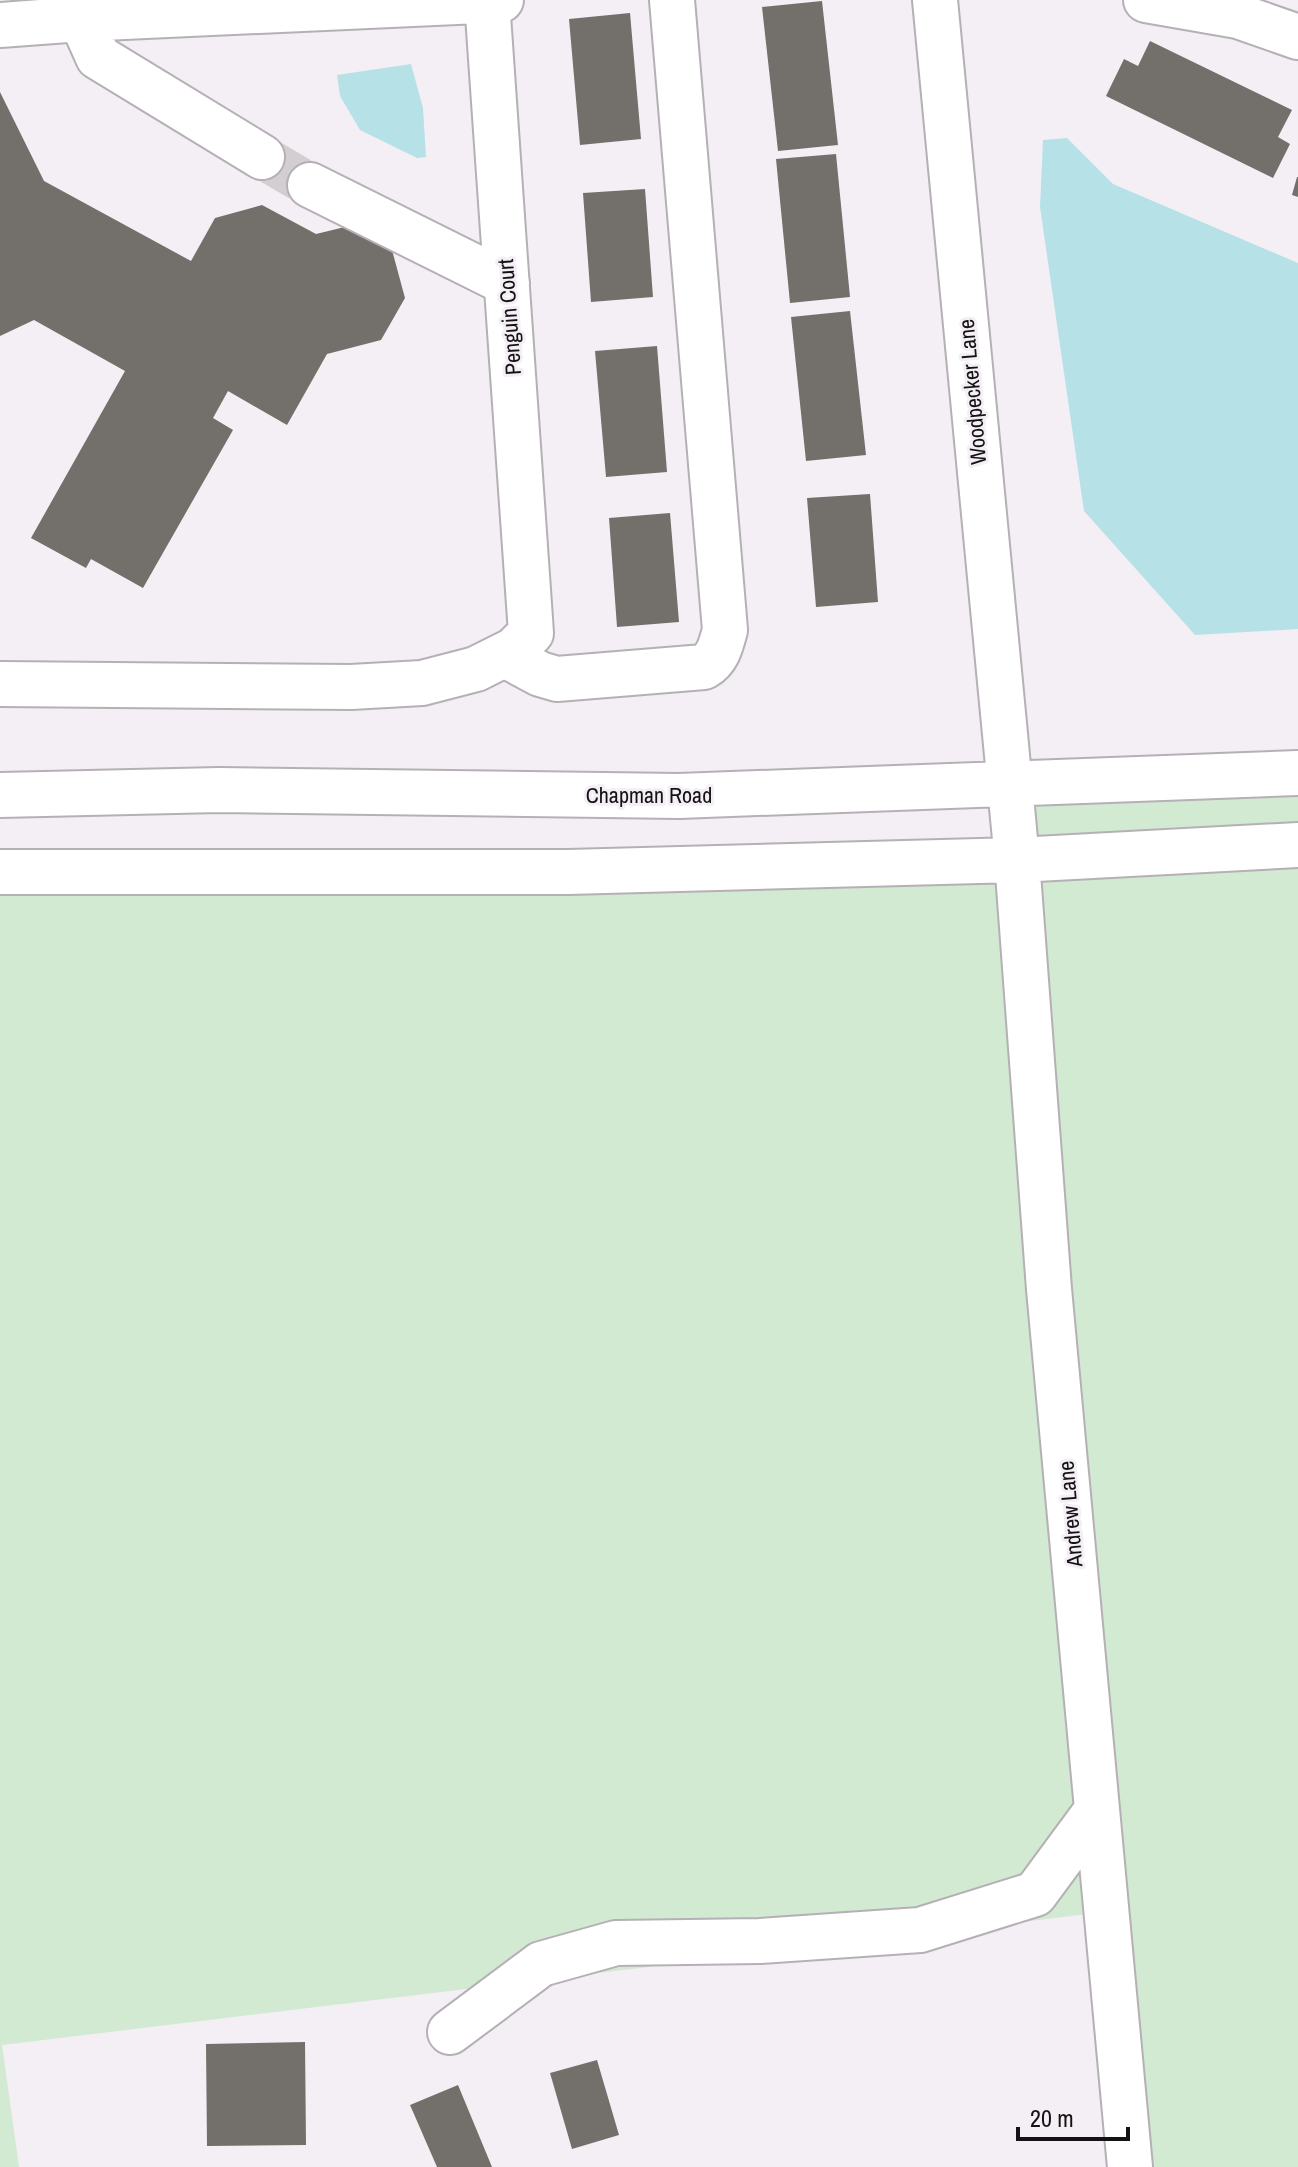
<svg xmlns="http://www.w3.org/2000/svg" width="1298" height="2167" viewBox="0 0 1298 2167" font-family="'Archivo Narrow',sans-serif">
  <rect width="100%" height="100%" fill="#f4eff4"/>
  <path fill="#d2e9d2" d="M1298 794V824L1034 838 1031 805Z
    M1298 866V2167H1150L1067 1287 1037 880Z
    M1000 882 1088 1914 2 2045 19 2167H0V894Z"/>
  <path fill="#b6e1e7" d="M411 64 423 108 426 157 417 158 360 130 340 96 337 75Z
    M1067 138 1113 184 1298 263V629L1195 635 1084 511 1040 207 1043 140Z"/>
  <path fill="#736f6a" d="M822 1 838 145 778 151 762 7Z
    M630 13 641 139 580 145 569 19Z
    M1150 41 1292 110 1278 137 1290 144 1273 178 1106 96 1124 59 1138 66Z
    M0 92 44 181 191 261 215 218 262 205 316 234 349 226 392 250 405 298 381 340 327 354 287 425 228 391 213 418 233 430 143 588 91 559 86 568 31 538 125 371 34 320 0 336Z
    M836 154 850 297 790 303 776 159Z
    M1297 177H1298V197L1292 195Z
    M645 189 653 297 591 302 583 193Z
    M850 311 866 455 806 461 791 317Z
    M657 346 667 472 606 477 595 351Z
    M870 494 878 602 816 607 807 498Z
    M670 513 679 622 617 627 609 518Z
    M305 2042 306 2145 207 2146 206 2044Z
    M597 2060 619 2135 572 2149 550 2073Z
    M458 2085 492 2167H437L410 2105Z"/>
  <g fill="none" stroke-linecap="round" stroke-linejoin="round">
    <path stroke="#d2ced2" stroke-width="44" stroke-dasharray="44 22" stroke-linecap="butt" d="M262 157 310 185"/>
    <defs>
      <path id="minor" d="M935 0 1017 860 1049 1289 1130 2167
        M1146 0 1238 16 1298 37
        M81 19 98 57 262 157
        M0 25 81 19 501 0
        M310 185 507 283
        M505 655 540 674 557 679 704 667C718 659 721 645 725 630L672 0
        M0 684 351 687 422 683 476 669 514 650 531 633 487 1
        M0 795 219 790 679 796 1298 773
        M0 872H568L1017 860 1298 845
        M450 2032 541 1964 616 1943 760 1941 920 1930 1035 1894 1097 1810"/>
    </defs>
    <use href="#minor" stroke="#b5b0b5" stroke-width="48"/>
    <use href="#minor" stroke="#fff" stroke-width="44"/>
  </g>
  <g text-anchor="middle" stroke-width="6" stroke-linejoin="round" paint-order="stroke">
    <g font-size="22" fill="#141214" stroke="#f4eff4">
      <text transform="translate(509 317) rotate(-94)" y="8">Penguin Court</text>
      <text transform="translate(972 392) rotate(-95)" y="8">Woodpecker Lane</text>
      <text x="649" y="803">Chapman Road</text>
      <text transform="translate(1070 1514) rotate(-95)" y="8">Andrew Lane</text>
    </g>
  </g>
  <path d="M1018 2127v12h110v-12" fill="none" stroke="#141214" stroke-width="4"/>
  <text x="1030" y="2127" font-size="24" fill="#141214" stroke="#f4eff4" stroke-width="6" paint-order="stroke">20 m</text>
</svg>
